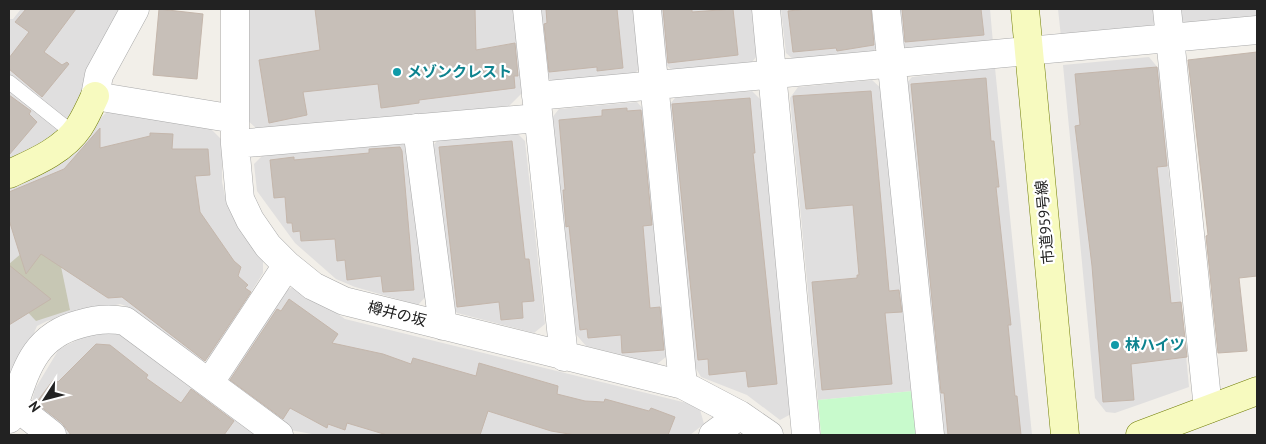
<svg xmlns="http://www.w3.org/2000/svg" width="1266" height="444" viewBox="0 0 1266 444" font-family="'PT Sans','Noto Sans JP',sans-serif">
  <rect width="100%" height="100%" fill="#f2efe9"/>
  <path fill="#e0dfdf" d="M21 9H126L72 118 31 154 9 162V19H13Z
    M244 9H513L522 93 509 106 257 129 246 119Z
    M539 9H636L641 66 633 76 552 82 546 75Z
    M659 9H755L759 54 751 63 673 71 664 63Z
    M781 9H876L879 45 870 55 794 60 786 53Z
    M895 9H990L993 43 908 50 898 41Z
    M1058 9H1156V25L1147 30 1061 37Z
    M1176 9H1257V21L1188 27 1176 18Z
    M1149 57 1159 69 1189 387 1115 413 1106 412 1095 398 1063 65Z
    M995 68 1032 435H939L903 87 912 77Z
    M872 80 884 91 913 391 818 400 790 98 798 87Z
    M752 91 762 101 791 414 780 420 747 395 701 377 692 362 667 108 675 98Z
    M637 102 646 112 671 353 657 364 586 346 574 332 551 119 559 109Z
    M107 112 208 126 222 140V182L227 205 263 260V273L213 354 203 362 191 359 126 306 120 304 47 321 37 326 9 391V187L58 157Z
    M516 132 525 141 545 324 534 333 457 313 449 303 430 149 438 140Z
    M403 142 410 153 428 294 418 305 355 287 336 279 295 243 257 191 254 164 263 155Z
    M298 286 345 319 699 406 704 424 690 435H317L285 429 231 388 223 376 288 289Z
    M100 329H117L262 435H67L38 415 31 405 35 389 59 349Z"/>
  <path fill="#c7c7b4" d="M57 247 70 310 36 321 9 292V264L22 253Z"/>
  <path fill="#c8facc" d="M913 391 917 435H821L818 400Z"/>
  <path fill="#c7bfb8" stroke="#c4b6ab" d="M26 9H76L44 52 62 65 67 62 69 64 42 97 9 69V58L29 32 15 22Z
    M159 9 203 14 197 79 153 75Z
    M315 9H475L476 50 515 43 518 76H514L515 88 419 100V103L381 108 378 84 303 92 307 115 269 123 259 60 320 50Z
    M546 9H617L623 68 597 71V67L549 72 544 24 547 23Z
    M663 9H692V12L733 9 738 55 668 63Z
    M807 9H871L874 45 837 51 836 48 793 52 788 11Z
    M902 9H981L984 35 905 42Z
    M1257 52V276L1239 278 1247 351 1218 353 1206 236 1208 235 1188 60Z
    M1157 67 1167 166 1157 167 1171 303 1181 302 1187 357 1131 364 1134 400 1103 402 1092 266 1075 126 1080 125 1075 74Z
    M986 78 991 141H994L999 187H996L1011 325H1008L1015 396H1017L1021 435H948L944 393H941L911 84Z
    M871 91 889 291 899 290 902 312 885 313 892 384 822 390 812 282 857 278V275H859L853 205 806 209 793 96Z
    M9 95 31 111 29 114 37 122 9 155Z
    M750 98 755 153H753L777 384 748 387 746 371 709 375 708 359 698 360 672 104Z
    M627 108V111L641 110 652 225 643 226 650 308 660 307 664 350 622 353 621 335 588 338 587 329 580 330 569 226 566 227 563 190H565L559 120 602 116V110Z
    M100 128V148L150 136V133L173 134 172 149H208L210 175 195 176 200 212 234 261 241 267 238 276 248 285 245 288 251 292 205 361 122 297 108 298 41 254 26 274 9 220V192L64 169Z
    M512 141 525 259H529L534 301 522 302 523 318 501 320 499 302 457 307 439 147Z
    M400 147 402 151 414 290 383 292 381 276 347 280 345 260 337 261 335 239 301 241 300 231 293 232 292 223H287L285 197 274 198 270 160 294 157V160L369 153V149Z
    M9 265 51 299 9 325Z
    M289 299 338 334 332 343 383 354 411 364 413 358 476 376 479 363 558 386 557 394 585 401 604 402 605 399 649 411 651 408 675 417 668 435H575L551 431 488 411 480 435H387L347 423 345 430 328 424 327 428 290 408 283 419 230 380 277 309 281 311Z
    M96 344 110 345 148 375 146 378 181 403 191 389 234 421 224 435H71L62 423 36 403 54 379 58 382Z"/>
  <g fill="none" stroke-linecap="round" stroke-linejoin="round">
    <defs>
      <path id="lane" d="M9 82 73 133"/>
      <path id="street" d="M135 9 99 75 95 96 235 119
        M235 9V144L240 199 250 220 268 246 287 265 313 286 344 301 683 385 740 415 769 435
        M527 9 564 357
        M647 9 683 385
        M766 9 806 435
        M886 9 930 435
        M1167 9 1208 409
        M536 96 1257 30
        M417 128 443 326
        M235 144 538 118
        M210 382 287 265
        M14 405 52 435
        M9 419C25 376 30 337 80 324 96 319 109 318 125 321L279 435
        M713 435 740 415"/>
      <path id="secondary" d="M1025 9 1065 435
        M9 174C33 163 63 151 79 127 85 118 90 107 95 96
        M1140 435 1257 391"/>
    </defs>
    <use href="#lane" stroke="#a9a9a9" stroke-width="15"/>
    <use href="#street" stroke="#a9a9a9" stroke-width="29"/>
    <use href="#secondary" stroke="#707d05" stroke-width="29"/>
    <use href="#lane" stroke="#fff" stroke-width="14"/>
    <use href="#street" stroke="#fff" stroke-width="28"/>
    <use href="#secondary" stroke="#f7fabf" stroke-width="28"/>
  </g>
  <g fill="#0f9aa8" stroke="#fff" stroke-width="2">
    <circle cx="397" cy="72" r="5"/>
    <circle cx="1115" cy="345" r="5"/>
  </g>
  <g text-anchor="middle" stroke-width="4.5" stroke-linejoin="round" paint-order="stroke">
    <g font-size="15" font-weight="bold" fill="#0d838f" stroke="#fff" text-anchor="start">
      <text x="407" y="77">メゾンクレスト</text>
      <text x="1125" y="350">林ハイツ</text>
    </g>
    <g font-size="15" fill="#222" stroke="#fff">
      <text transform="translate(1045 222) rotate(-95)" y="5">市道959号線</text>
      <text transform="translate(397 314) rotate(14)" y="5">樽井の坂</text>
    </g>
  </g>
  <rect width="1266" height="444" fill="none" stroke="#222222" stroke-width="20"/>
  <g transform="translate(45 399) rotate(234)" stroke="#ffffff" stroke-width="4" paint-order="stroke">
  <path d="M0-4L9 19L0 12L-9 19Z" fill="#222222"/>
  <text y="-8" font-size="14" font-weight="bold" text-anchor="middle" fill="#222222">N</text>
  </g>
</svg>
